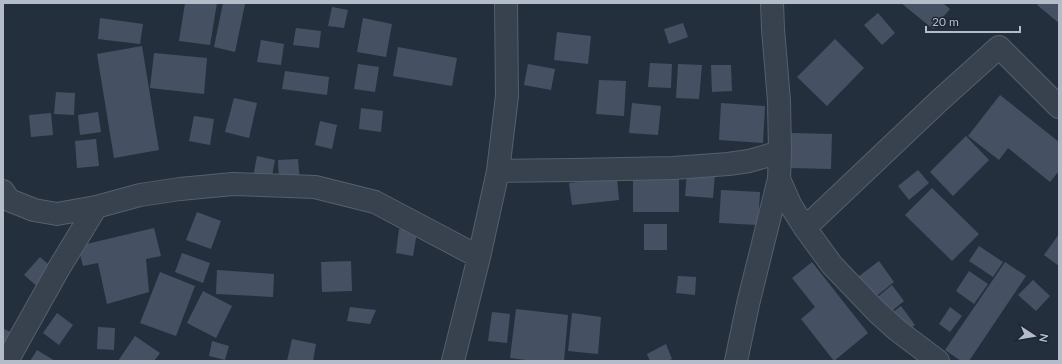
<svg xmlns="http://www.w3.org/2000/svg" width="1062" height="364" viewBox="0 0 1062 364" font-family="Lato,sans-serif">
  <rect width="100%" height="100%" fill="#242f3e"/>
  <path fill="#455162" d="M185 3H217L210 45 179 41Z
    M223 3 245 4 235 52 214 47Z
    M901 3H943L950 9 933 29Z
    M1039 3H1059V23L1037 5Z
    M332 7 348 10 344 28 328 26Z
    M878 13 895 33 882 45 864 25Z
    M100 18 143 24 140 44 98 39Z
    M363 18 392 24 386 57 357 52Z
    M683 23 688 37 669 44 664 29Z
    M296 28 321 31 319 48 293 45Z
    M557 32 591 36 588 64 554 60Z
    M835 39 864 68 827 106 797 77Z
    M261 40 284 44 281 65 257 62Z
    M142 46 159 150 114 158 97 54Z
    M398 47 457 58 452 86 393 76Z
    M154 53 207 58 204 94 150 88Z
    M650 63 672 64 671 88 648 87Z
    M358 64 379 67 375 92 354 89Z
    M528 64 555 69 551 90 524 85Z
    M678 64 702 65 699 99 676 98Z
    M711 65H731L732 91 712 92Z
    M285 71 329 77 327 95 282 89Z
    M599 80 626 81 624 116 596 114Z
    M56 92 75 93 74 115 54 114Z
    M1000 95 1059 142V171L1050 182 1008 148 999 160 968 136Z
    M234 98 257 103 249 138 225 132Z
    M632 103 661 106 658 135 629 133Z
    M721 103 765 106 763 143 719 140Z
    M361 108 383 111 381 132 359 129Z
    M98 112 101 132 80 135 78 115Z
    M51 113 53 135 31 137 29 115Z
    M194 116 214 119 210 145 189 141Z
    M320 121 337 125 332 149 315 145Z
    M791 133 832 134 831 169 791 168Z
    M966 136 989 160 953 196 930 172Z
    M96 139 99 166 77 168 75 141Z
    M257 156 275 160 271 181 253 177Z
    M298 159 300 183 279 184 278 160Z
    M918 170 929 183 909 200 898 186Z
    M687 172 715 174 713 198 685 196Z
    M633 175H679V212H633Z
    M617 178 619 200 572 205 569 183Z
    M932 188 979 234 952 261 905 215Z
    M721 190 760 192 758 225 719 223Z
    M197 212 221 221 211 249 186 240Z
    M644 224H667V250H644Z
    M154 228 161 256 146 259 149 292 107 304 98 263 83 266 78 246Z
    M399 229 417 232 413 256 396 253Z
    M1059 234V266L1044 255Z
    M979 246 1003 262 993 277 969 261Z
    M182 253 210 263 203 283 175 272Z
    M40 257 55 270 39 288 24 275Z
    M351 261 352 291 322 292 321 262Z
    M879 261 894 282 874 298 858 277Z
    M812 262 868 333 834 361 801 319 815 307 792 278Z
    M1005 262 1026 276 969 361H961L945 350Z
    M217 270 274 274 273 297 216 294Z
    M969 271 988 284 974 304 956 291Z
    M160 272 195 286 176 336 140 323Z
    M678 276 696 277 695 295 676 293Z
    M1033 280 1050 296 1036 311 1018 295Z
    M892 285 904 301 887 315 875 299Z
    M203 291 232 306 216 338 187 323Z
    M901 306 915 325 907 331 893 312Z
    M350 307 376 310 370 324 347 321Z
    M950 307 962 316 950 332 939 324Z
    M516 309 568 315 564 361H534L510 358Z
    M492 312 510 314 507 343 488 341Z
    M57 313 73 325 59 345 43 333Z
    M572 313 601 317 598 354 568 351Z
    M98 327 115 328 114 350 97 349Z
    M4 329 16 334 9 348 3 345V331Z
    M135 336 160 353 154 361H118Z
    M292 339 316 344 313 361H287Z
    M212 341 229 346 225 360 209 356Z
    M666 344 672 359 668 361H650L647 354Z
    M37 350 55 361H30Z"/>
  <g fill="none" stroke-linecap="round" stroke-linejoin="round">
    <defs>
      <path id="street" d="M498 171 574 170 673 168 728 164 749 161 780 152
        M779 179 791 206 805 228 832 265 876 311 897 330 938 361
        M3 191 9 200 34 210 57 214 96 207 140 195 180 189 233 184 315 187 375 202 479 257
        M805 228 939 101 999 47 1059 107
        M7 361 59 268 96 207
        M453 361 479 257 498 171 507 96 506 3
        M736 361 748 304 779 179 780 152 779 101 773 29 772 3"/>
    </defs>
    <use href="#street" stroke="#565f6c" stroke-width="24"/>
    <use href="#street" stroke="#38414e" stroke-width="22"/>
  </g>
  <rect width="1062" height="364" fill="none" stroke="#b4bcc9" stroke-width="8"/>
  <g transform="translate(1034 336) rotate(102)" stroke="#1d2633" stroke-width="3" paint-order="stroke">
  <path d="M0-3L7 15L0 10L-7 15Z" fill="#b4bcc9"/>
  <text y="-6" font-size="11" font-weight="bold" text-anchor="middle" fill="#b4bcc9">N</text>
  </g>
  <path d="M926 26v6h94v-6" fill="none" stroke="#b4bcc9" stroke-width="2"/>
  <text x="932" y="26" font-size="12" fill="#b4bcc9" stroke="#1d2633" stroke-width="3" paint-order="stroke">20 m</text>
</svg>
